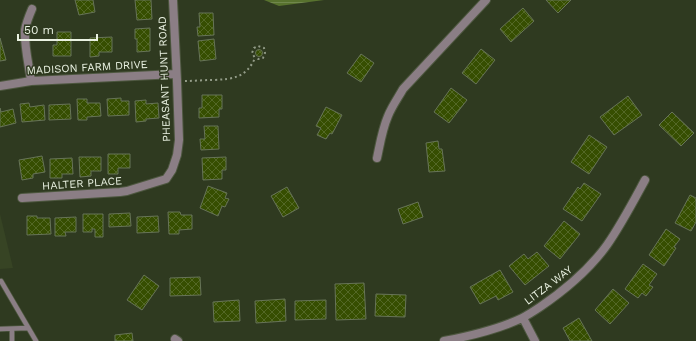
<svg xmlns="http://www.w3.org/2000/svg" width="696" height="341" viewBox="0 0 696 341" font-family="'Work Sans',sans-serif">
  <defs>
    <pattern id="water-rules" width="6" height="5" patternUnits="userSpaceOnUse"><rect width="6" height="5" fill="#58722e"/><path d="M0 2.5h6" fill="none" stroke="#70874c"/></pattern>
    <pattern id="building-cross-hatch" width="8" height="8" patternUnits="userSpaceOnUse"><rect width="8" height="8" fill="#364e01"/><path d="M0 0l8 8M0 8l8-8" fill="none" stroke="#536826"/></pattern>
  </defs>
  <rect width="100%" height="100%" fill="#2f3a20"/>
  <path fill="#374424" d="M0 214 13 268 0 269Z"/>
  <path fill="url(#water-rules)" d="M264 0H324L279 6Z"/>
  <path fill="url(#building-cross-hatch)" stroke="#677458" d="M75 0H93L95 12 79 15Z
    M135 0H151L152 19 137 20Z
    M546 0H571L558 13Z
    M523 8 534 21 511 42 500 29Z
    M199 13H213L214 35 198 36 197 27H200Z
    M150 28V51L137 52V39H135V29Z
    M57 32H71V56H53V45H57Z
    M112 37V52H99V56L90 57V38Z
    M0 38 6 60 0 61Z
    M214 39 216 59 200 61 198 41Z
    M481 49 495 60 476 84 462 73Z
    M255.5 53a3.5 3.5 0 1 1 7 0a3.5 3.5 0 1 1-7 0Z
    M361 54 374 63 361 82 347 73Z
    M451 88 467 100 449 123 434 112Z
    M202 95H222V109H219V117L199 118V108H202Z
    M628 96 642 115 614 135 600 117Z
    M121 98V101H129V115L108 116 107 99Z
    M77 99H87V103H100L101 116 87 117V120H78Z
    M146 100V104L158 103 159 118 146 119V121L136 122 135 101Z
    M29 103 30 107 44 105 45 120 22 122 20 104Z
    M70 104 71 119 49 120V105Z
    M326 107 342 115 332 134 330 133 326 139 317 135 321 128 316 126Z
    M0 108 1 112 13 109 16 123 0 127Z
    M672 112 694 133 681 146 659 125Z
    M204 126H218L219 149 201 150 200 139H205Z
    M589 135 607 147 589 174 571 162Z
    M438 141 439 149H442L445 171 429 172 426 143Z
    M108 154H130V168H118V174H108Z
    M42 156 45 172 33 174V178L22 180 19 160Z
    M79 157H101V171H91V176L80 177Z
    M226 157V170H222V179L203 180 202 158Z
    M72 158 73 174H62V178H50V159Z
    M584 183 601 194 582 221 563 209 578 187 580 189Z
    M208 186 227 193 225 198 229 199 225 207 222 206 218 216 200 208Z
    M287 187 299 208 283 217 271 196Z
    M690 195 696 198V222L691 231 675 223Z
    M418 202 423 217 403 224 398 209Z
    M168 212H180L181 215H192V229L179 230V234H169Z
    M130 213 131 226 109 227V214Z
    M83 214H103V237H95V229H92V232H83Z
    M27 216H37V218H50L51 234 27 235Z
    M158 216 159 232 137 233V217Z
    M76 217V232H65L66 236H55V218Z
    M564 221 580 234 560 259 544 246Z
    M666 229 680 239 674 247 676 248 664 266 649 255Z
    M537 252 549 266 525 285 509 266 524 254 528 259Z
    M643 264 657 274 649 285 653 287 646 296 642 293 638 298 625 289Z
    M500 270 513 292 498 300 496 296 480 304 470 287Z
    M144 275 159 286 142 310 127 300Z
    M200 277 201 295 170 296V278Z
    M364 283 366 319 336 320 335 284Z
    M613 289 629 303 610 324 595 310Z
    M376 294 406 295 405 317 375 316Z
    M285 299 286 321 256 323 255 301Z
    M239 300 240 321 214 322 213 302Z
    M326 300V319L295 320V301Z
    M579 318 592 341H570L563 328Z
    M132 333 133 341H115V335Z"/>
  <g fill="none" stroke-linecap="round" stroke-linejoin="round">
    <defs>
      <path id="lane" d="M1 281 36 341
        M0 329 28 328
        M12 341V329"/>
      <path id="street" d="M31 81C29 65 24 46 25 30 26 23 29 16 32 9
        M0 86 31 81 176 74
        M377 158C380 144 382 130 388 116 392 106 398 98 403 89L486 0
        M22 198 120 192 127 191 166 179 172 170 177 155 179 140 177 81 173 0
        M523 318 535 341
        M175 339 178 341
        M444 341C470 336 497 330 522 318 528 315 534 311 540 307 565 290 589 270 607 245 621 225 633 202 645 180"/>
    </defs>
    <use href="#lane" stroke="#4d573f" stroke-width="6"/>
    <use href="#street" stroke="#4d573f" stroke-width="10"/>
    <path stroke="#939c88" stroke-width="2" stroke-dasharray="2 3" stroke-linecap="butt" d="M185 81C194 81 204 80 213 80 233 79 246 78 255 58L252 53 254 48 258 46 264 48 265 53 263 58 258 59 255 58"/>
    <use href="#lane" stroke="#8b7e85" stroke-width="4.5"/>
    <use href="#street" stroke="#8b7e85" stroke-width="8"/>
  </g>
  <g text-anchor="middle" stroke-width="3" stroke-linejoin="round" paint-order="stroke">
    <g font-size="11" fill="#eaf2e2" stroke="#2f3a20">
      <text transform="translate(87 67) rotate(-3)" y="4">MADISON FARM DRIVE</text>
      <text transform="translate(164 79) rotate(-92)" y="4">PHEASANT HUNT ROAD</text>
      <text transform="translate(82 183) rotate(-4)" y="4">HALTER PLACE</text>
      <text transform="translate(548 285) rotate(-37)" y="4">LITZA WAY</text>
    </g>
  </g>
  <path d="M18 34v6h79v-6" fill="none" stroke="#eaf2e2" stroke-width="2"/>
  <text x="24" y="34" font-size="12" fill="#eaf2e2" stroke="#2f3a20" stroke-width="3" paint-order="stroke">50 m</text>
</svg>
